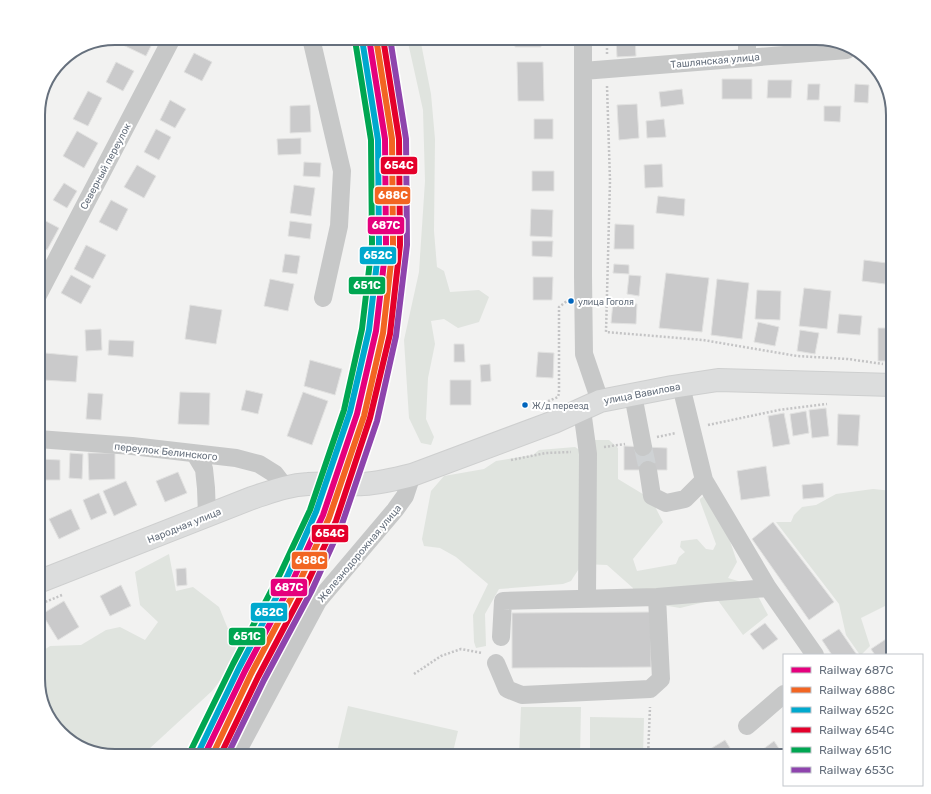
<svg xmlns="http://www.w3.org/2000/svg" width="931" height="794" viewBox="0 0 931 794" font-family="Rubik,sans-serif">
  <rect width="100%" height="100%" fill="#f2f2f1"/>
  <path fill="#e0e4df" d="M407 38H420L431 94 435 139 434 231 437 267 444 271 450 292 479 290 489 297 479 322 458 328 444 319 431 321 435 344 428 378 426 419 434 437 431 445 421 443 409 418 404 340 419 272 425 181 423 110Z
    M595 440H609L618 448V479L651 499 663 522 633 559 637 571 676 564 679 557 685 552 680 547 681 541 697 539 706 549 713 550 716 544 700 501V499L705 495 730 541 737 562 728 578 738 581 759 598 768 615 743 635 717 599 680 608 633 600V588L607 565 582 564 571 581 563 584 499 589 485 614 486 646 476 648 474 642 473 615 488 584 456 557 440 548 424 546 422 539 431 491 444 476 484 469 496 461 533 455 539 450 575 447 583 452Z
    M873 489 893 491V602L861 618 870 646 861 655H860L846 635 839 604 776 522H791L794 515 802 507 816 505 836 494Z
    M169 554 176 591 193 587 219 607 239 656 212 691 149 749 147 756H115L64 737 46 713 38 683V654L50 646 81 645 106 630 120 627 145 640 158 622 140 605 135 572Z
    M348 706 458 731 452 756H336Z
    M521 707H581L580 756H519Z
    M590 717 644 718 643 756H590Z"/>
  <path fill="#cacacb" stroke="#e2e2e1" d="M126 38H155L146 56 123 45Z
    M515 38H541V47H515Z
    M616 38H635L636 56 617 57Z
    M194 53 212 62 202 81 184 72Z
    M116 62 134 71 123 91 106 82Z
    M517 62H543L544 101H518Z
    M722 79H752V99H722Z
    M768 80H792L791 98H767Z
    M808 84H820L819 100H807Z
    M855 84 869 85 868 103 854 102Z
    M682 89 684 104 661 107 659 92Z
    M88 91 102 98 88 126 73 119Z
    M170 100 186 109 175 128 160 120Z
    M637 104 639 138 619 140 617 105Z
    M310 105 311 132 290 133V106Z
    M824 106H841L840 122 824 121Z
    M534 119H553V139H534Z
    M664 119 666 137 647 138 646 121Z
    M156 129 171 137 159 160 144 152Z
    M77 131 98 143 84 168 63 156Z
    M301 138V154L278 155 277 139Z
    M304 162 321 163 320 177 303 176Z
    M662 164 663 187 645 188 644 165Z
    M137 165 156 176 144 198 124 187Z
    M532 171H554V191H532Z
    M64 183 77 191 67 208 53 200Z
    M294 185 315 188 311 216 290 213Z
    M658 196 685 199 684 216 656 213Z
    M111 200 128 209 117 231 99 222Z
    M531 209 553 210 552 237 530 236Z
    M42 219 59 228 47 250 38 244V226Z
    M290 221 312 224 310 239 288 236Z
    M615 224 634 225V249H614Z
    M532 241H553L552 257 532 256Z
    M86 245 106 255 93 279 74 269Z
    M285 254 300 256 297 274 282 272Z
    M864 260 887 263 885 284 862 281Z
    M614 264 629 265V274L613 273Z
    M666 273 709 278 702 332 659 328Z
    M71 275 91 286 81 304 61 293Z
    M629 275 641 276 639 296 627 294Z
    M533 277H553L552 300H533Z
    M270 279 294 284 288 311 264 306Z
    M717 279 749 283 742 339 711 335Z
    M804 288 831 291 827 329 799 326Z
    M757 290 781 291 780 320 755 319Z
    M613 302 637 304 636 324 611 323Z
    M190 305 222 310 216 344 185 339Z
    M839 314 862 316 860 335 837 333Z
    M758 322 779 327 775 346 754 342Z
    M878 328H893V361H878Z
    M101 329 102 350 86 351 85 330Z
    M800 330 819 333 815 354 797 351Z
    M109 340 134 341 133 357 108 355Z
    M454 344H464L465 362H454Z
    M538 352 554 353 553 378 536 377Z
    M45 353 78 356 76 382 43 380Z
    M310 360 342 369 335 395 304 386Z
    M490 364 491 381 481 382 480 365Z
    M450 380H471V405H450Z
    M246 390 263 394 258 414 241 410Z
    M180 392 210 393 209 425 178 424Z
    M303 392 328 401 312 445 287 436Z
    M88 393 103 394 101 420 86 419Z
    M826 408 829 436 812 438 809 410Z
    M806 411 809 433 793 436 790 414Z
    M784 413 790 444 773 447 768 416Z
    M838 414 860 415 858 446 837 445Z
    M889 415H893V456L887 455Z
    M624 446 667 448V470H624Z
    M70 453 83 454 82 479 69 478Z
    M88 453H115V479L89 480Z
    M39 459 60 460V480H39Z
    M766 466 770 496 741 500 737 471Z
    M178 472 187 493 165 502 156 481Z
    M126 481 137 505 114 516 103 491Z
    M823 483 824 497 803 499 802 485Z
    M99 493 107 513 91 520 83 500Z
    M338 506 349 508 347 518 336 515Z
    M71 509 80 529 59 539 49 519Z
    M773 522 834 602 809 620 752 539Z
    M186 568 187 585 177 586 176 569Z
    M121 585 131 606 110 616 100 596Z
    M64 601 79 627 58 640 42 614Z
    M651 612V667L512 668V613Z
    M765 623 778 639 763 650 750 634Z
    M839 629 857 655H832L822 640Z
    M886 639 892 648 893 647V655H875L871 649Z
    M725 740 735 756H711L707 751Z
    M774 741 784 756H754Z"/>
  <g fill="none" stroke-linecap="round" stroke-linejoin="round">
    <path stroke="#cfd2d4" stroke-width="18" stroke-dasharray="18 9" stroke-linecap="butt" d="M643 447 648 470"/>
    <defs>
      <path id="major" d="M38 582 252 498C271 492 288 485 308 484 327 482 345 485 364 484 380 483 396 479 412 475L554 422 600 401 672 387 718 380 893 385"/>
    </defs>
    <use href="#major" stroke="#cecfcf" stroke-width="24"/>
    <path stroke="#c4c4c5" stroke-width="2.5" stroke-dasharray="2 2" stroke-linecap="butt" d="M607 54V38
      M607 86 610 181 606 332 703 340 797 356 848 359 883 364
      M537 406 558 397 559 393V307L567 301
      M708 425 779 410 827 404
      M657 437 676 433
      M604 447 625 444
      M511 460 546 453 571 452
      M38 605 62 595
      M414 674 441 656 461 649 482 653
      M648 756 650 707"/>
    <path stroke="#c7c8c8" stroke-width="18" d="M311 38 342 171 339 226 323 298
      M583 38V276L584 354 600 401
      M747 58V38
      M583 71 847 50
      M38 295 172 38
      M633 395 643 447
      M582 410 588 454 587 598
      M38 439 132 446 236 458 259 464 275 474 285 487
      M195 454 204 469 206 488 207 515
      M648 470 652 496 666 503 685 499 704 480 681 386
      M704 480 768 588 815 655
      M501 637 503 601 657 597 768 588
      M496 663 507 689 522 695 650 689 661 679 657 597
      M747 726 784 694
      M235 756 318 601 395 510 405 496 412 475"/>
    <use href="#major" stroke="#dcdddd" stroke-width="22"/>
    <defs>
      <path id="rail-1" d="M204 756 245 671 293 580 323 515 357 414 376 331 386 245 385 139 369 38"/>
      <path id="rail-2" d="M212 756 251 674 299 583 329 518 364 416 383 333 393 245 392 139 376 38"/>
      <path id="rail-3" d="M198 753 239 668 287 577 316 512 350 412 369 330 379 245 378 140 362 39"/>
      <path id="rail-4" d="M220 756 258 677 306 586 336 521 370 418 390 334 400 245 399 139 383 38"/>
      <path id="rail-5" d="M191 750 233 664 280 574 310 510 344 410 362 329 372 244 371 140 355 40"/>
      <path id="rail-6" d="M227 756 264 680 312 590 342 524 377 421 396 336 407 245 406 139 390 38"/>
    </defs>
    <use href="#rail-1" stroke="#fff" stroke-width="9"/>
    <use href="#rail-2" stroke="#fff" stroke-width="9"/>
    <use href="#rail-3" stroke="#fff" stroke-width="9"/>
    <use href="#rail-4" stroke="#fff" stroke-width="9"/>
    <use href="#rail-5" stroke="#fff" stroke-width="9"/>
    <use href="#rail-6" stroke="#fff" stroke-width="9"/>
    <use href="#rail-1" stroke="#e5007d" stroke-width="6"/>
    <use href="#rail-2" stroke="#f26522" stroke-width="6"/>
    <use href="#rail-3" stroke="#00a9ce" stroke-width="6"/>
    <use href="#rail-4" stroke="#e4002b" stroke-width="6"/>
    <use href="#rail-5" stroke="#00a651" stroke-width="6"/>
    <use href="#rail-6" stroke="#8e44ad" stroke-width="6"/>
  </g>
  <g fill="#0065bd" stroke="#fff" stroke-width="1.5">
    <circle cx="571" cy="301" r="3.5"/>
    <circle cx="525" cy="405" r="3.5"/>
  </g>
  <g text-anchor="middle" stroke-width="4" stroke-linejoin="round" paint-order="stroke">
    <g font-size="9" fill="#66707d" stroke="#fff" text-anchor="start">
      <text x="578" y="305">улица Гоголя</text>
      <text x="532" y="409">Ж/д переезд</text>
    </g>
    <g font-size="10" fill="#66707d" stroke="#fff">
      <text transform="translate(715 60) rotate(-5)" y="4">Ташлянская улица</text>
      <text transform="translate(105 166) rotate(-62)" y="4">Северный переулок</text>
      <text transform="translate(642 393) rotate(-11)" y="4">улица Вавилова</text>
      <text transform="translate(166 451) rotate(6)" y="4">переулок Белинского</text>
      <text transform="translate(184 525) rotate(-22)" y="4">Народная улица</text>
      <text transform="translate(359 553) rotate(-50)" y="4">Железнодорожная улица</text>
    </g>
  </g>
  <path d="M0 0H931V794H0ZM115 45H816A70 70 0 0 1 886 115V679A70 70 0 0 1 816 749H115A70 70 0 0 1 45 679V115A70 70 0 0 1 115 45Z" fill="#fff" fill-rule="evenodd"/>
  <path fill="none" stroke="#66707d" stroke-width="2" d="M115 45H816A70 70 0 0 1 886 115V679A70 70 0 0 1 816 749H115A70 70 0 0 1 45 679V115A70 70 0 0 1 115 45Z"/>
  <g stroke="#fff" stroke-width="1.5">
    <rect x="380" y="156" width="38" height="19" rx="4" fill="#e4002b"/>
    <rect x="374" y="186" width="37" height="19" rx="4" fill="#f26522"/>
    <rect x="367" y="216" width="38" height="19" rx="4" fill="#e5007d"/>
    <rect x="359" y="246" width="38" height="19" rx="4" fill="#00a9ce"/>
    <rect x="348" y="276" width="38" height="19" rx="4" fill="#00a651"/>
    <rect x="311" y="524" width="38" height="19" rx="4" fill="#e4002b"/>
    <rect x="291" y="551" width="37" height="19" rx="4" fill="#f26522"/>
    <rect x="270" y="578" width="38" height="19" rx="4" fill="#e5007d"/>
    <rect x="250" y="602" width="38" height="20" rx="4" fill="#00a9ce"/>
    <rect x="228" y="627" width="38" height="19" rx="4" fill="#00a651"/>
  </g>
  <g font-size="11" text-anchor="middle" font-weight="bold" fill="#fff">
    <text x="399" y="169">654С</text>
    <text x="393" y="199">688С</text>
    <text x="386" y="229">687С</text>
    <text x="378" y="259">652С</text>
    <text x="367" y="289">651С</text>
    <text x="330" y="537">654С</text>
    <text x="310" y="564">688С</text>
    <text x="289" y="591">687С</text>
    <text x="269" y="616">652С</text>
    <text x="247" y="640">651С</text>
  </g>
  <rect x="783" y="654" width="140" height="132" fill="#ffffff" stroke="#c2c6cb"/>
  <rect x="791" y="667" width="20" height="6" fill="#e5007d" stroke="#c2c6cb"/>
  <text x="819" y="674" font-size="12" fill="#66707d">Railway 687С</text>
  <rect x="791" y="687" width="20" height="6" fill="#f26522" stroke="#c2c6cb"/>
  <text x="819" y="694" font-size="12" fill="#66707d">Railway 688С</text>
  <rect x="791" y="707" width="20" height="6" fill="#00a9ce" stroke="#c2c6cb"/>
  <text x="819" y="714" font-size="12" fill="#66707d">Railway 652С</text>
  <rect x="791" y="727" width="20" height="6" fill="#e4002b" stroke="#c2c6cb"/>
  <text x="819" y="734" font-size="12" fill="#66707d">Railway 654С</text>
  <rect x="791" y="747" width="20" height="6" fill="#00a651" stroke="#c2c6cb"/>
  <text x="819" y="754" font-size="12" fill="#66707d">Railway 651С</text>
  <rect x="791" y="767" width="20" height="6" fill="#8e44ad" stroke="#c2c6cb"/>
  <text x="819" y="774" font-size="12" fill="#66707d">Railway 653С</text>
</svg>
